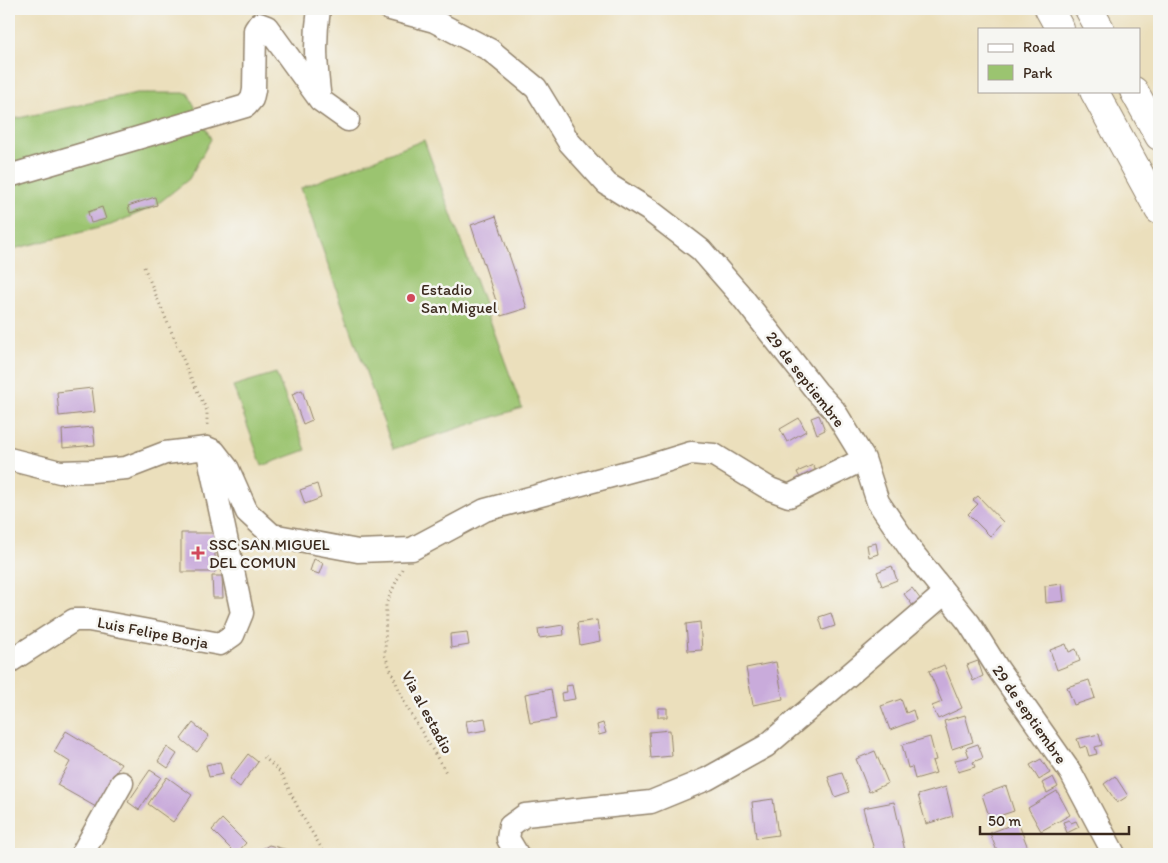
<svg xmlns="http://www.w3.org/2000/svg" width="1168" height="863" viewBox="0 0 1168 863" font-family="Itim,sans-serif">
  <rect width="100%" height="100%" fill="#f6f6f2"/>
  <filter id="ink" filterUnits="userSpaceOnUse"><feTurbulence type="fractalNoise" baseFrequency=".02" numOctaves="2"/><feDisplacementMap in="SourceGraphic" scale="10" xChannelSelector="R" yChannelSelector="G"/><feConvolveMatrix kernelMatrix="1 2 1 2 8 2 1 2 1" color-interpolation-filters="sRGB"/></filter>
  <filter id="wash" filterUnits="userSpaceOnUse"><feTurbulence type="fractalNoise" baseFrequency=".0096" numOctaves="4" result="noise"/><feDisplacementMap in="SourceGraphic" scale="20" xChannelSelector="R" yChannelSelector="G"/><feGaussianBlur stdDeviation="1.12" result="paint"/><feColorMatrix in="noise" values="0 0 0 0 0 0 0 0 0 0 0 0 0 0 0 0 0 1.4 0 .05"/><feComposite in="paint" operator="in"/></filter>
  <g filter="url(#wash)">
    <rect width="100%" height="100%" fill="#ebdfbc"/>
    <path fill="#9bc470" stroke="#6b7747" d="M137 93H188L211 139 189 179 155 206 111 225 9 250V120Z
      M424 140 522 408 393 449 301 188Z
      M276 373 306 450 262 466 233 386Z"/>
    <g id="blocks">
      <path fill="#c9abdb" d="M155 197 157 205 130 213 128 206Z
        M102 207 106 219 91 223 88 212Z
        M496 216 527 308 501 316 471 225Z
        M92 388 95 412 59 416 57 392Z
        M302 390 312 420 303 424 292 394Z
        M819 415 825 430 817 434 811 418Z
        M799 418 806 431 787 442 780 429Z
        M93 427 95 445 63 448 62 430Z
        M813 465 820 479 804 486 797 472Z
        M317 484 321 498 305 504 300 490Z
        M978 496 1003 522 990 536 968 514 978 504 973 500Z
        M181 533H215V572H181Z
        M876 543 878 554 869 557 867 545Z
        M314 559 323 563 319 574 310 571Z
        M892 566 897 580 882 586 877 572Z
        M212 576H222L223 598H213Z
        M1062 584 1064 601 1046 603 1045 586Z
        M912 588 921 600 913 606 904 594Z
        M831 613 835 626 823 630 819 617Z
        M597 620 600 641 580 645 577 623Z
        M700 622 702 650 688 651 686 624Z
        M563 625 564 635 539 638 538 629Z
        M467 632 469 645 451 648 450 634Z
        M1066 644 1069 652 1076 649 1080 661 1057 670 1050 650Z
        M978 661 983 676 973 681 967 665Z
        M776 662 783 699 753 705 746 668Z
        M944 665 962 708 938 719 932 706 942 702 929 671Z
        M1089 680 1095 698 1074 705 1067 687Z
        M572 685 575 699 562 701 561 693 567 692 566 686Z
        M551 689 556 719 530 723 525 694Z
        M901 699 906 713 913 710 916 720 890 730 881 706Z
        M658 708H667V717H658Z
        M965 715 973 742 952 749 944 721Z
        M485 718 487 730 468 733 466 721Z
        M193 723 209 736 197 752 181 739Z
        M603 723 606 733 599 735 597 725Z
        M670 730 672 756 651 758 649 732Z
        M66 731 121 764 96 807 57 785 70 762 54 752Z
        M1099 734 1102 745 1095 747 1097 754 1089 756 1086 746 1080 748 1077 739Z
        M930 737 936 760 932 761 936 773 915 779 912 767 908 768 902 745Z
        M978 744 983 758 973 762 975 767 958 772 955 760 969 757 966 748Z
        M167 747 177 754 168 768 158 761Z
        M875 751 888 783 869 792 856 759Z
        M248 754 258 762 240 787 229 779Z
        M1041 759 1050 773 1039 780 1030 765Z
        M220 762 223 774 209 777 206 765Z
        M150 770 161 777 139 810 128 802Z
        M842 773 849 792 835 797 828 777Z
        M1115 776 1128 796 1117 803 1104 784Z
        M167 777 192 795 173 822 148 804Z
        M1053 777 1058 787 1047 793 1042 783Z
        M1006 786 1014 811 990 819 982 795Z
        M946 787 953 816 926 824 918 795Z
        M1057 791 1070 815 1041 831 1028 808Z
        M773 799 778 835 756 838 752 802Z
        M894 802 905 851 893 854H875L863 808Z
        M222 819 246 843 236 854 212 830Z
        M1069 820 1071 823 1076 821 1079 827 1067 833 1063 822Z
        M1018 822 1028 848 1011 854H998L990 833Z
        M269 845 303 854H254Z"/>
    </g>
  </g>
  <g filter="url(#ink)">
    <use href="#blocks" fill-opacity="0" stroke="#93846d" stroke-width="1"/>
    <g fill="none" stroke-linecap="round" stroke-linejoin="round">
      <defs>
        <path id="minor" d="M319 9C314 41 316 68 320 100L348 120
          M390 9 434 21 490 50 536 88 569 142 607 184 649 210 701 250 742 297 817 392 834 410 864 459 878 502 913 553 969 623 998 669 1071 773 1114 854
          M9 176 246 106 252 99 254 90 255 30 259 24 267 27 320 100
          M9 459 60 472 92 471 126 468 165 453 207 448 214 451 228 469 247 512 272 535 358 551 412 549 485 510 649 466 691 453 714 455 770 489 789 496 864 459
          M9 662 74 620H89L220 644 233 635 242 613 207 448
          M82 854 122 783
          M517 854 508 839 510 826 525 815 651 802 707 779 766 746 945 593"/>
        <path id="highway" d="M1049 9 1060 29
          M1089 9 1100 29
          M1094 91 1159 210
          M1134 91 1159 136"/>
      </defs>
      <use href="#minor" stroke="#93846d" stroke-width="25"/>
      <use href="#highway" stroke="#93846d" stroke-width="30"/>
      <path stroke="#93846d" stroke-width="3" stroke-dasharray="1 4" stroke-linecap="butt" d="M144 267 191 378 207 411V428
        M402 569 386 604 385 656 405 704 447 774
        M264 757 281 773 301 814 325 854"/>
      <use href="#minor" stroke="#fff" stroke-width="22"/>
      <use href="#highway" stroke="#fff" stroke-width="28"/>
    </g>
  </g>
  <g fill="#d1495b" stroke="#f6f6f2" stroke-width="2">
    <circle cx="411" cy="298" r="5"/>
    <path d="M195.5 545.5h5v5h5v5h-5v5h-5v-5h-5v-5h5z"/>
  </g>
  <g text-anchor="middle" stroke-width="5" stroke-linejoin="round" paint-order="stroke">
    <g font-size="16" fill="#3b2a1e" stroke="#f6f6f2" text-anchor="start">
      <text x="421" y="295">Estadio<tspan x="421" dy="18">San Miguel</tspan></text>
      <text x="209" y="550">SSC SAN MIGUEL<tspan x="209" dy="18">DEL COMUN</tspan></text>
    </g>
    <g font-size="16" fill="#3b2a1e" stroke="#f6f6f2">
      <text transform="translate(806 379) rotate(52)" y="6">29 de septiembre</text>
      <text transform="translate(153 632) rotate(11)" y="6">Luis Felipe Borja</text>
      <text transform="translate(428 712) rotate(62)" y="6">Via al estadio</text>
      <text transform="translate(1030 714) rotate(55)" y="6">29 de septiembre</text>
    </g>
  </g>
  <rect width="1168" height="863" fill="none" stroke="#f6f6f2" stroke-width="30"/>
  <rect x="978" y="28" width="162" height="65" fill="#f6f6f2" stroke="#aba49d"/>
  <rect x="988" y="44" width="25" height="8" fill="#ffffff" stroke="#aba49d"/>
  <text x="1023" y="52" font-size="15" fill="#3b2a1e">Road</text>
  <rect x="988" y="65" width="25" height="15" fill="#9bc470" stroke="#aba49d"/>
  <text x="1023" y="78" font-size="15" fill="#3b2a1e">Park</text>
  <path d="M980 826v8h149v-8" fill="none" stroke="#3b2a1e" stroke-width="2.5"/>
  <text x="988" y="826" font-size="15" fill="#3b2a1e" stroke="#f6f6f2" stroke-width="4" paint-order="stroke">50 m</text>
</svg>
